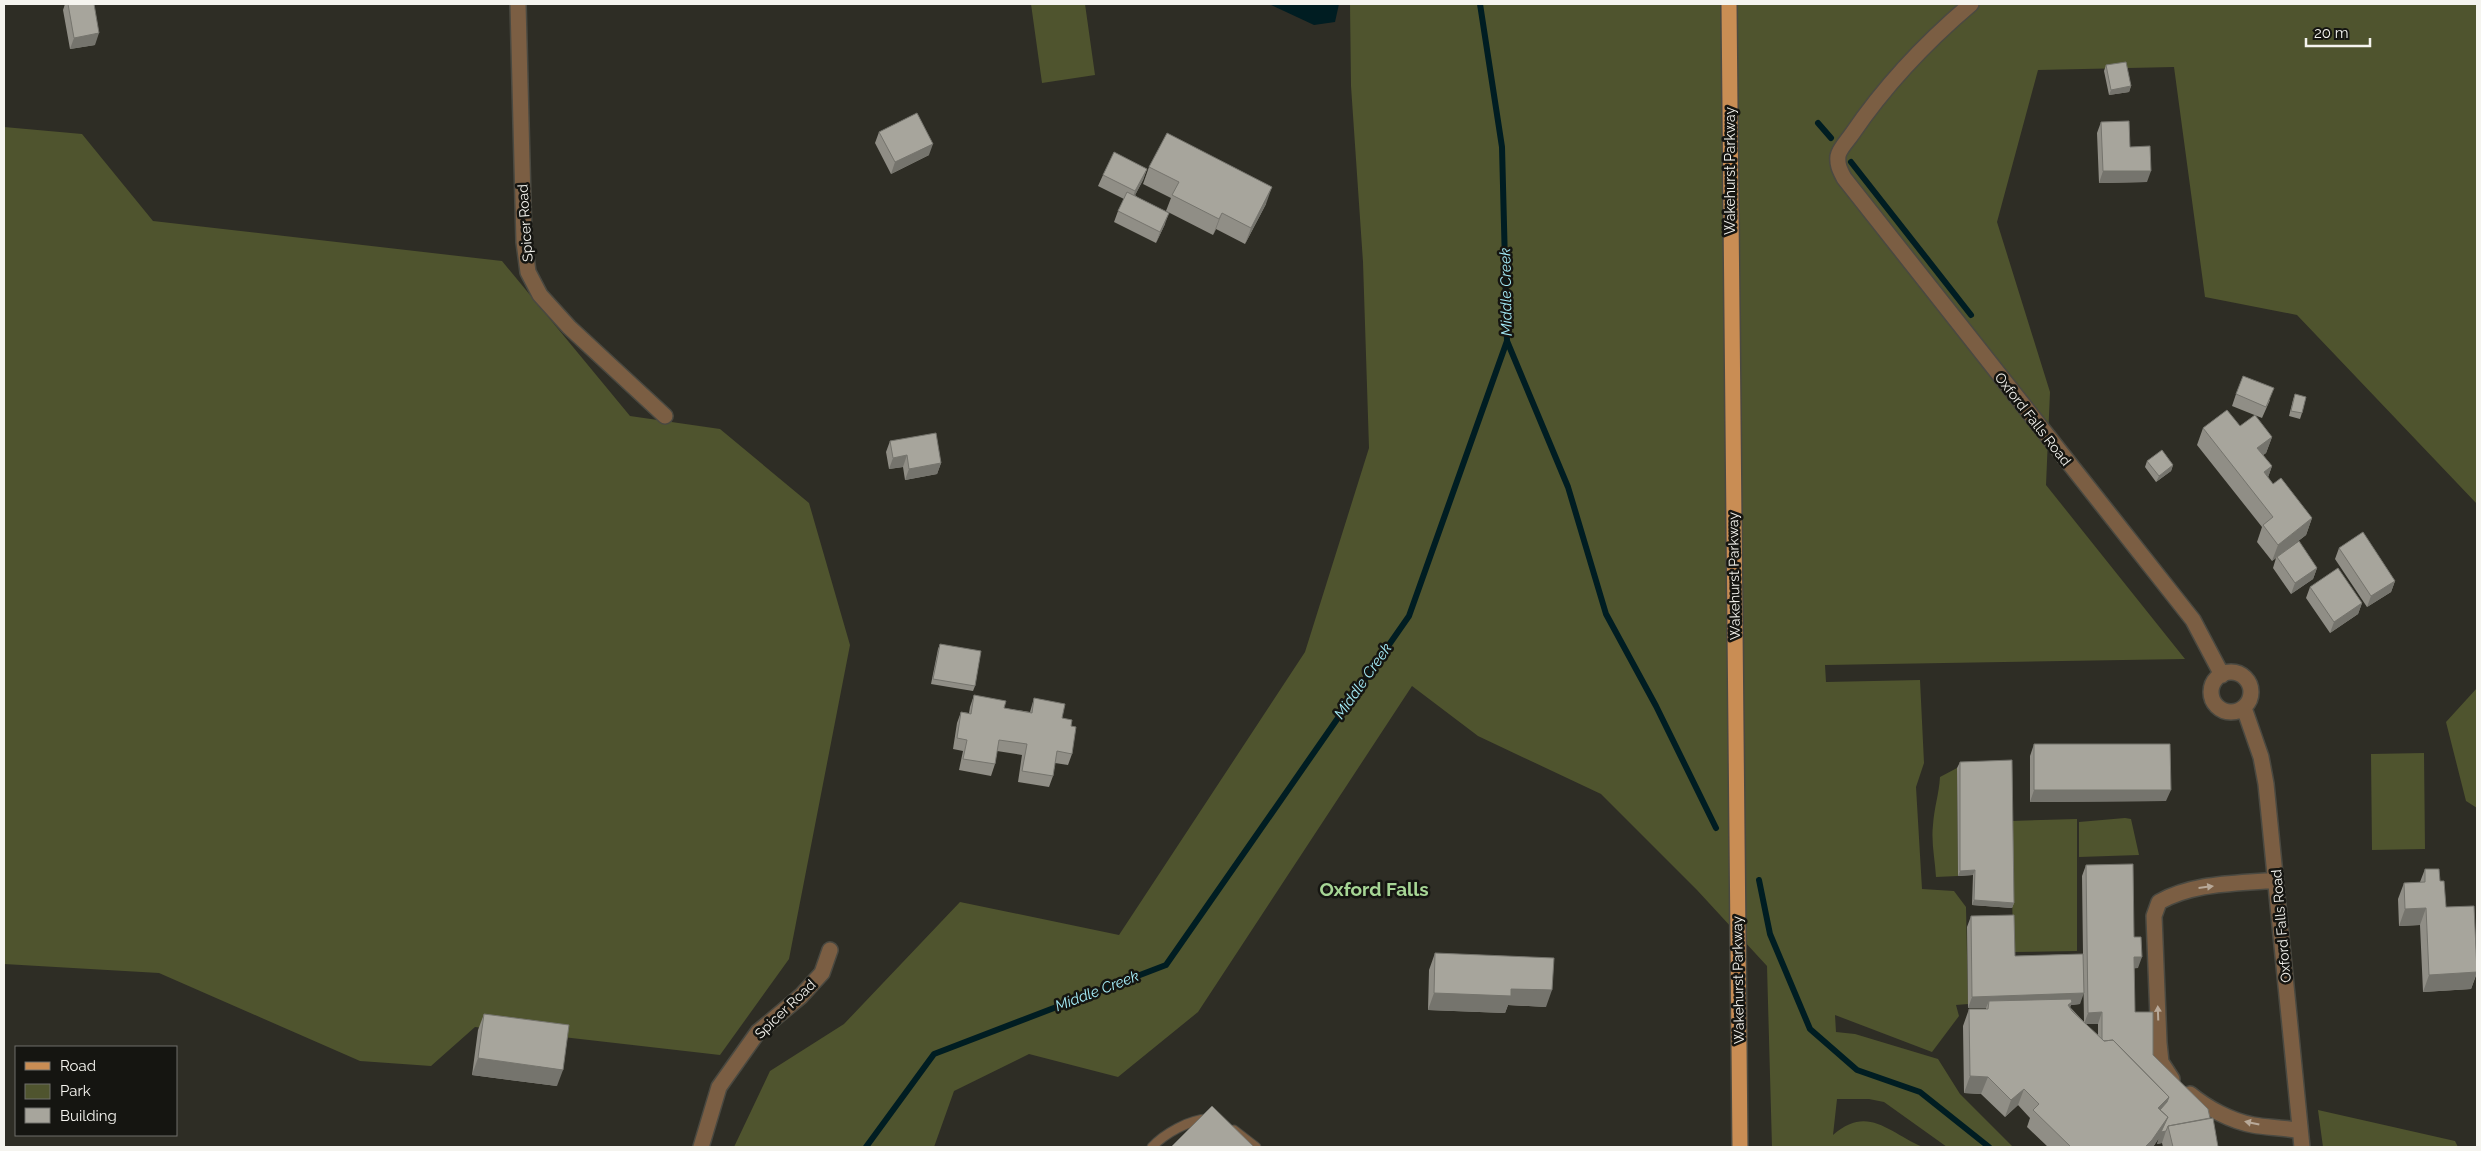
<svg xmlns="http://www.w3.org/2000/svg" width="2481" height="1151" viewBox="0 0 2481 1151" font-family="Raleway,sans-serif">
  <rect width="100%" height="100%" fill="#2e2d25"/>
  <path fill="#4f542e" d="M1031 4H1085L1095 75 1042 83Z
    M1350 4H2477V504L2297 315 2205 297 2174 67 2038 70 1997 222 2050 392 2046 485 2185 659 1825 665 1826 682 1920 680 1924 763 1916 787 1922 889 1954 891 1966 907 1968 1004 1956 1005 1959 1016 1932 1052 1835 1015 1836 1032 1855 1034 1938 1059 1960 1094 2013 1147H1947L1884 1102 1869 1099H1837L1833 1135C1868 1104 1889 1133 1923 1147H1772L1767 966 1697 890 1601 794 1478 736 1412 686 1198 1012 1118 1077 1029 1054 954 1091 934 1147H734L770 1071 844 1024 960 902 1119 935 1305 652 1369 448 1363 262 1351 86Z
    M4 127 82 134 153 221 502 261 630 416 720 429 809 503 850 645 789 959 720 1055 475 1027 431 1066 360 1061 159 973 4 964Z
    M2477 688V808L2466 801 2446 722Z
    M2424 753 2425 849 2372 850 2371 754Z
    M1957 768 1958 876 1936 877C1935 860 1931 842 1933 825 1934 808 1939 794 1940 777Z
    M2125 818 2131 819 2139 855 2079 857V822Z
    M2077 819V951L2013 952 2011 821Z
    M2318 1110 2455 1141 2458 1147H2323Z"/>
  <path fill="#001d22" d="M1269 4H1339L1335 22 1314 25Z"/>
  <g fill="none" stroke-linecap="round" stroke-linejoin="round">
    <path stroke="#001d22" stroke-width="6" d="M1818 123 1831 138
      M1851 162 1971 315
      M1507 341 1568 487 1606 614 1656 706 1716 828
      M1759 880 1770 934 1810 1029 1857 1070 1920 1092 1989 1147
      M866 1147 934 1054 1166 965 1409 616 1507 341 1502 147 1480 4"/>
    <defs>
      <path id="lane" d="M1234 1130 1256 1147
        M1152 1147C1164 1134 1190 1119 1208 1119"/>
      <path id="street" d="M518 4 524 242 528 272 540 295 569 327 665 416
        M1971 4C1925 43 1886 84 1852 134 1848 140 1839 149 1838 156 1837 165 1840 170 1844 178L2193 620 2222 675
        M2211 692a20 20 0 1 1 40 0a20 20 0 1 1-40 0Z
        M2244 708 2261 757 2266 784 2302 1147
        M2172 1079 2161 1062 2159 1043 2154 916 2159 902C2195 882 2237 884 2276 880
        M2190 1094C2207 1108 2231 1121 2253 1125 2269 1128 2284 1127 2300 1131
        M701 1147 719 1087 758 1032 801 996 822 973 830 950"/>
      <path id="primary" d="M1729 4 1740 1147"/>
    </defs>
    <use href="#lane" stroke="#4a4941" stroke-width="11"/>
    <use href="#street" stroke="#4a4941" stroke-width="18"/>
    <use href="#primary" stroke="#4a4941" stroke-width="18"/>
    <use href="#lane" stroke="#7b5e43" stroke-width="9"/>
    <use href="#street" stroke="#7b5e43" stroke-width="15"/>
    <use href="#primary" stroke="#c98d54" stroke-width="15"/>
  </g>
  <path fill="#908e86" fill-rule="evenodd" d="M65 4H94L95 45 70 49 63 10Z
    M2106 65 2131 86 2129 92 2109 95 2104 71Z
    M2101 122 2130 147 2147 182 2099 183 2097 133Z
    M879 132 929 155 891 174 875 143Z
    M1149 167 1266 204 1245 244 1216 229 1213 235 1166 211 1171 198 1143 184Z
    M1147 169 1143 180 1135 195 1165 224 1156 243 1114 222 1118 211 1124 199 1098 186 1103 175Z
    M2236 394 2270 400 2262 418 2232 406Z
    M2295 394 2302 413 2300 419 2289 416 2293 400Z
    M2240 426 2272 437 2266 453 2263 455 2272 466 2268 477 2273 484 2312 518 2306 535 2288 549 2317 568 2313 579 2291 594 2273 568 2276 558 2272 561 2257 542 2262 527 2197 445 2203 428Z
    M890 441 941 463 937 474 905 480 903 467 889 469 886 452Z
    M2147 461 2173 465 2171 471 2156 482 2145 467Z
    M2339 548 2395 581 2391 592 2367 607 2335 559Z
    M2310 587 2362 603 2358 614 2330 633 2306 598Z
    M940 644 975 686 973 691 931 684 938 649Z
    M974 695 1004 708 1030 712 1034 698 1062 718 1071 726 1072 754 1068 765 1055 763 1053 776 1049 787 1018 782 1022 755 997 751 995 764 991 776 959 770 963 751 953 749 957 723 961 712 969 713 970 707Z
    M2034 744 2166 801 2030 802V756Z
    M1960 762 2014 903 2012 908 1972 905 1973 875 1958 876 1957 768Z
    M2086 865 2134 937 2138 968H2134L2135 1012 2153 1055 2210 1118 2218 1147H2163L2162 1143 2157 1144 2159 1138 2153 1147H2048L2027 1127 2030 1118 2018 1105 2005 1117 1981 1094 1964 1093 1963 1026 1969 1009H1986V1008H1968L1967 927 1971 916 2015 956 2083 954 2082 876ZM2083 957 2084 1022 2070 1007 2071 1005 2080 1004ZM2086 1024H2098V1035Z
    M2425 869 2440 881 2446 907 2477 967V973L2471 989 2423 992 2420 925 2399 926 2398 899 2404 883 2420 882Z
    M1435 953 1546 1007 1508 1005 1505 1013 1428 1010 1429 970Z
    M484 1014 557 1086 472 1075 478 1030Z"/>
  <path fill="#75746d" d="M99 33 95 45 70 49 74 38Z
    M2131 86 2129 92 2109 95 2111 90Z
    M933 144 929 155 891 174 895 162Z
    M1147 169 1143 180 1131 203 1135 191Z
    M2103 171H2151L2147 182 2099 183Z
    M1272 187 1266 204 1245 244 1251 228Z
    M1169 213 1165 224 1156 243 1160 232Z
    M1222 213 1216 229 1213 235 1219 219Z
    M2272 437 2266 453 2251 464 2257 448Z
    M907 455 903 467 889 469 893 458Z
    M941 463 937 474 905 480 909 469Z
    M2173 465 2171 471 2156 482 2159 476Z
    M2272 466 2266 483 2264 472Z
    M2312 518 2306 535 2272 561 2278 545Z
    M2317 568 2313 579 2291 594 2295 583Z
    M2395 581 2391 592 2367 607 2371 596Z
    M2362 603 2358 614 2330 633 2334 622Z
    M2034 790H2171L2166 801 2030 802Z
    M1975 870 1973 875 1958 876 1960 871Z
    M1974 900 2014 903 2012 908 1972 905Z
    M2426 908 2420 925 2399 926 2405 909Z
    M2134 957H2142L2138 968 2130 969Z
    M2477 972 2471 989 2423 992 2429 975Z
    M1511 989 1552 990 1546 1007 1508 1005 1505 1013 1428 1010 1434 993Z
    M2084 993 2080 1004 2071 1005 2065 1019 1989 1001 1986 1008H1968L1972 997Z
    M2102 1012 2098 1024H2084L2088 1013Z
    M478 1058 563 1070 557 1086 472 1075Z
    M1970 1076 1988 1077 1981 1094 1964 1093Z
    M2024 1089 2018 1105 2005 1117 2011 1100Z
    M2169 1097 2163 1114 2158 1108Z
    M2168 1117 2166 1131 2162 1143 2157 1144 2159 1138 2153 1147H2145Z"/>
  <path fill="#a7a59c" stroke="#75746d" d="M68 4H94L99 33 74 38Z
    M2126 62 2131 86 2111 90 2106 65Z
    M917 113 933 144 895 162 879 132Z
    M2129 121 2130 147 2150 146 2151 171H2103L2101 122Z
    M1167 133 1272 187 1251 228 1222 213 1219 219 1172 195 1179 182 1149 167Z
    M1114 152 1147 169 1135 191 1103 175Z
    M1127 192 1169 213 1160 232 1118 211Z
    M2243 376 2274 388 2266 407 2236 394Z
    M2295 394 2306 397 2302 413 2291 411Z
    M2227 410 2240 426 2255 415 2272 437 2257 448 2272 466 2264 472 2273 484 2281 478 2312 518 2278 545 2263 525 2273 517 2203 428Z
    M936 433 941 463 909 469 907 455 893 458 890 441Z
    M2162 450 2173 465 2159 476 2147 461Z
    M2363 532 2395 581 2371 596 2339 548Z
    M2299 541 2317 568 2295 583 2277 557Z
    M2338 568 2362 603 2334 622 2310 587Z
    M940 644 981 651 975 686 933 679Z
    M974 695 1006 701 1004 708 1032 713 1034 698 1065 704 1062 718 1072 720 1071 726 1076 727 1072 754 1057 751 1053 776 1022 771 1027 744 999 740 995 764 963 759 967 740 957 738 961 712 971 714Z
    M2034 744H2170L2171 790H2034Z
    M2012 760 2014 903 1974 900 1975 870 1960 871V762Z
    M2133 864 2134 937H2141L2142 957H2134L2135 1012H2153V1055L2208 1109 2210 1118 2168 1126 2166 1131 2161 1132 2168 1117 2160 1110 2167 1102 2169 1097 2113 1040 2104 1041 2102 1039V1012L2088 1013 2086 865Z
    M2425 869H2439L2440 881H2444L2446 907 2474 906 2477 972 2429 975 2426 908 2405 909 2404 883 2425 882Z
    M2014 915 2015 956 2083 954 2084 993 1972 997 1971 916Z
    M1435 953 1554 958 1552 990 1511 989V996L1434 993Z
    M2071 999 2072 1002 2068 1005 2072 1011 2104 1041 2113 1040 2169 1097 2158 1108 2168 1117 2152 1140 2145 1147H2071L2033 1110 2039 1104 2024 1089 2011 1100 1988 1077 1970 1076 1969 1009H1988L1989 1001Z
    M484 1014 569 1025 563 1070 478 1058Z
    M1212 1106 1254 1147H1171Z
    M2213 1118 2218 1147H2173L2168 1126Z"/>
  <defs><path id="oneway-solid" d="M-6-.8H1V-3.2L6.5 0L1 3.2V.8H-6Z" transform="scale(1.25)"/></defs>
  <g fill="#b8a999">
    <use href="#oneway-solid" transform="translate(2206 887) rotate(-7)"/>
    <use href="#oneway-solid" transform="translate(2158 1013) rotate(-92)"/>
    <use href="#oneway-solid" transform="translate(2252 1123) rotate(-168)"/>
  </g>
  <g text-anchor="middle" stroke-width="5" stroke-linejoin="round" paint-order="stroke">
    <g font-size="14" fill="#f5f4ef" stroke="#151511">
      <text transform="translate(1730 171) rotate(-90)" y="5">Wakehurst Parkway</text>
      <text transform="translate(525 223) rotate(-94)" y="5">Spicer Road</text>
      <text transform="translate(2033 419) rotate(52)" y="5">Oxford Falls Road</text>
      <text transform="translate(1734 576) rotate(-91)" y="5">Wakehurst Parkway</text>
      <text transform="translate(2281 926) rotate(-95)" y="5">Oxford Falls Road</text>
      <text transform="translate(1738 980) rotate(-91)" y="5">Wakehurst Parkway</text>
      <text transform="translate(785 1009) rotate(-44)" y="5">Spicer Road</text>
    </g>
    <g font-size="15" font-style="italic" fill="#a5edf9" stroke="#151511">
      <text transform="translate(1506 292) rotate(-91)" y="5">Middle Creek</text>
      <text transform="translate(1363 681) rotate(-55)" y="5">Middle Creek</text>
      <text transform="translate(1097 991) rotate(-21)" y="5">Middle Creek</text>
    </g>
    <g font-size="19" font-weight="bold" fill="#a6d595" stroke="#151511">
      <text x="1374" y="896">Oxford Falls</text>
    </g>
  </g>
  <rect width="2481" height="1151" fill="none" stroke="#f5f4ef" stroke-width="10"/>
  <rect x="15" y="1046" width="162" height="90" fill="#151511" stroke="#6f6e6a"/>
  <rect x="25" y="1062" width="25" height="8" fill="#c98d54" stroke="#6f6e6a"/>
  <text x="60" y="1071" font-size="15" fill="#f5f4ef">Road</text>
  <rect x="25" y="1084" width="25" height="15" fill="#4f542e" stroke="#6f6e6a"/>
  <text x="60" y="1096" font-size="15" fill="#f5f4ef">Park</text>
  <rect x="25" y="1108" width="25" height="15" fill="#a7a59c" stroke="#6f6e6a"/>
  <text x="60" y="1121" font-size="15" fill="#f5f4ef">Building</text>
  <path d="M2306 38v8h64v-8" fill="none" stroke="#f5f4ef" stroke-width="2.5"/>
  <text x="2314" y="38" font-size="15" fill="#f5f4ef" stroke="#151511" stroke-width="4" paint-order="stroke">20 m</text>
</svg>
